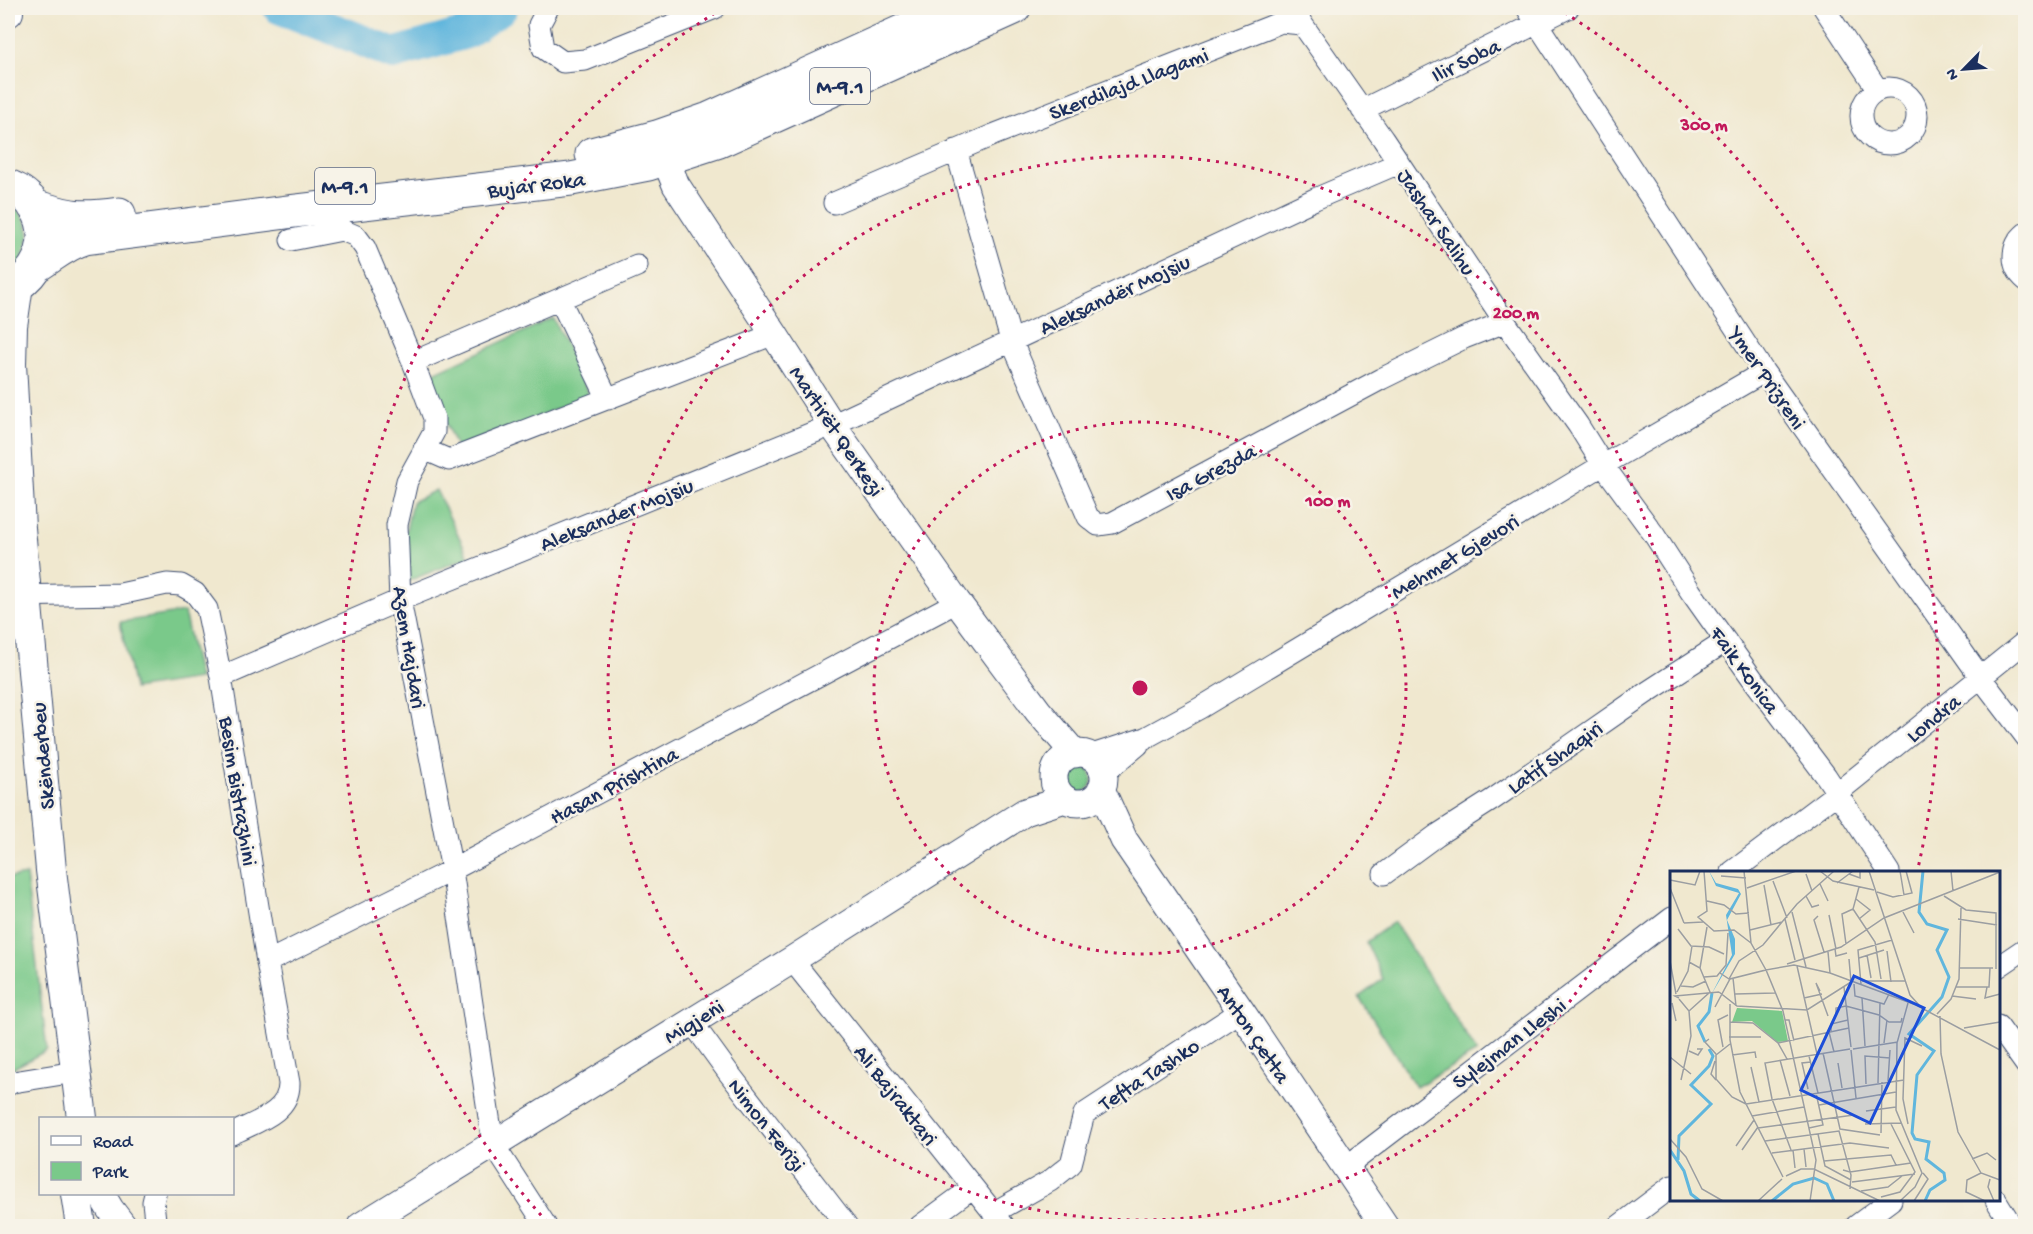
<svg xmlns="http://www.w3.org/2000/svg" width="2033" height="1234" viewBox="0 0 2033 1234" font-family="'Gochi Hand',sans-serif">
  <rect width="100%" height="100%" fill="#f7f3e8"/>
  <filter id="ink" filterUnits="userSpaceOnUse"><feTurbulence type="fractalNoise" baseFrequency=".0167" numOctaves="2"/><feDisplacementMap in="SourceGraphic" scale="12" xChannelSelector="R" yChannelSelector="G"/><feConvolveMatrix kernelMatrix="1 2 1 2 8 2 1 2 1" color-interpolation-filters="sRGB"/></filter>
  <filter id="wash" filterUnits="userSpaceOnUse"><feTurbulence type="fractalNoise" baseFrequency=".008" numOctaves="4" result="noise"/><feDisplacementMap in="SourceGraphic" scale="24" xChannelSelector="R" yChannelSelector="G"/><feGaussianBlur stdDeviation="1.35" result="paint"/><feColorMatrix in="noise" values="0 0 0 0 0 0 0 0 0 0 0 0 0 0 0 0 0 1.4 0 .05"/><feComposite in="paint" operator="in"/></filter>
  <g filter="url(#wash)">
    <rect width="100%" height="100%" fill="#f0e8cf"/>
    <path fill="#7ac98a" stroke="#4a7c74" stroke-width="1.5" d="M8 203 19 211 26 222 29 235 23 259 8 272Z
      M553 318 589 395 458 451 425 377Z
      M436 490 469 557 408 581 404 540 412 502Z
      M184 612 199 679 134 689 120 622Z
      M1064 779a14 14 0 1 1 28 0a14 14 0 1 1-28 0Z
      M26 875 47 1050 12 1069 8 1064V878Z
      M1394 922 1477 1052 1416 1087 1359 997 1383 979 1366 942Z"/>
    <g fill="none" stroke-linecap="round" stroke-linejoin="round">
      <path stroke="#60b6dd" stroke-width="32" d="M279 8 354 37 393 54 466 33 502 8"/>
    </g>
  </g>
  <g filter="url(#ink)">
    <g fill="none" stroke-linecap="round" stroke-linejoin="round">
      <defs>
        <path id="minor" d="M548 8 539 25 543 48 563 62 585 60 715 8
          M1291 8 1383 139 1505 322 1578 425 1603 465 1653 533 1691 592 1752 678 1826 776 1889 872
          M1527 8 1764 372 1981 678 2026 737
          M1824 8 1878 90
          M1861 116a28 28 0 1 1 56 0a28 28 0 1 1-56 0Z
          M1362 110 1568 8
          M956 150 1011 340 1088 517 1098 525 1112 523 1381 379 1464 338 1505 322
          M834 203 993 135 1269 27 1281 22 1302 24
          M2026 233C2010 246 2010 267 2026 280
          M291 240 342 230 356 236 365 248 413 362 434 418V432L407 481 397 525 400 600 452 870 493 1144 546 1226
          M560 300 608 399
          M413 362 637 266
          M424 449 449 460 774 334
          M8 596 120 594 167 584 181 585 195 593 207 609 221 677 267 962 289 1083C290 1113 255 1122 232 1134
          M221 677 400 600 832 425 1315 199 1399 163
          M1089 756 1145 738 1200 708 1603 465 1764 372
          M1103 774 1138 745
          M1732 872 1837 793 2026 641
          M1384 874 1437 835 1492 800 1646 693 1726 641
          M792 960 1004 1226
          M267 962 452 870 957 602
          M1998 967 2026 948
          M691 1021 728 1072 847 1226
          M1998 1026 2026 1065
          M8 1085 13 1082 75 1072
          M1346 1167 1672 918
          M155 1194 153 1202 155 1220
          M1996 1200 2012 1226
          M993 1213 1050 1181 1071 1164 1084 1114 1241 1011
          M920 1226 972 1188
          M1619 1226 1672 1186
          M1856 1226 1891 1200"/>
        <path id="tertiary" d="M658 141 676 185 774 334 832 425 957 602 1038 711 1075 754
          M1054 778a25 25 0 1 1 50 0a25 25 0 1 1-50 0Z
          M1101 789 1124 840 1241 1011 1385 1226
          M101 1194 110 1209 123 1226
          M361 1226 792 960 1025 812 1065 799"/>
        <path id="secondary" d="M8 12V8
          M18 285 12 326 11 364 20 528 51 870 82 1118
          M76 1194 81 1226"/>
        <path id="primary" d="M592 154 657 137 709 119 954 8
          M8 186C58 205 54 269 8 290
          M34 206C70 218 81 219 119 214
          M36 266C53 256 66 243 85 238L287 212 571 179 648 164 719 141 1014 8"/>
      </defs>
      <use href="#minor" stroke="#3b4b6f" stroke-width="23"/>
      <use href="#tertiary" stroke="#3b4b6f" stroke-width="29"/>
      <use href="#secondary" stroke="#3b4b6f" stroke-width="32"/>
      <use href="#primary" stroke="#3b4b6f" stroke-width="35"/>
      <use href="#minor" stroke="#fff" stroke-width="21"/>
      <use href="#tertiary" stroke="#fff" stroke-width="27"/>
      <use href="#secondary" stroke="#fff" stroke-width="30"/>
      <use href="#primary" stroke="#fff" stroke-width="33"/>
    </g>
  </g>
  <g fill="none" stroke="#c2185b" stroke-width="3" stroke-dasharray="3 6">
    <circle cx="1140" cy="688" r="266"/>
    <circle cx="1140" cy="688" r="532"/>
    <path d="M547 1222A798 798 0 0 1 723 8M1557 8A798 798 0 0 1 1918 868"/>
  </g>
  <g text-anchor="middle" stroke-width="5" stroke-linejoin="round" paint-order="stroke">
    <g fill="#f7f3e8" stroke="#5d6a87" stroke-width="1.5">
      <rect x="810" y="68" width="60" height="36" rx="4.5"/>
      <rect x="315" y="168" width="60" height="36" rx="4.5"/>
    </g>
    <g font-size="21" font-weight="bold" fill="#1b2f5e">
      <text x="840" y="93">M-9.1</text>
      <text x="345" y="193">M-9.1</text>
    </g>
    <g font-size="22" fill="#1b2f5e" stroke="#f7f3e8">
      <text transform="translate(1465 59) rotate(-26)" y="8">Ilir Soba</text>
      <text transform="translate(1128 82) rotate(-21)" y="8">Skerdilajd Llagami</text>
      <text transform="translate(536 183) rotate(-7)" y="8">Bujar Roka</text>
      <text transform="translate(1438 221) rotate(56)" y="8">Jashar Salihu</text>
      <text transform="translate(1114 293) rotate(-25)" y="8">Aleksandër Mojsiu</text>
      <text transform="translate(1769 377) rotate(56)" y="8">Ymer Prizreni</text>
      <text transform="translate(838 430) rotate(56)" y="8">Martirët Qerkezi</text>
      <text transform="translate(1210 471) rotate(-28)" y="8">Isa Grezda</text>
      <text transform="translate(616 513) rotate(-22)" y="8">Aleksander Mojsiu</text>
      <text transform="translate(1454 555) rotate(-31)" y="8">Mehmet Gjevori</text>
      <text transform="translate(411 647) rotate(81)" y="8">Azem Hajdari</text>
      <text transform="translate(1746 669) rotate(54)" y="8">Faik Konica</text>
      <text transform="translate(1932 717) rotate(-39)" y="8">Londra</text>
      <text transform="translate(41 756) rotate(-95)" y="8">Skënderbeu</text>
      <text transform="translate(1554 756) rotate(-35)" y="8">Latif Shaqiri</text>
      <text transform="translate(613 784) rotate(-28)" y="8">Hasan Prishtina</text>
      <text transform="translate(240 791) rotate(81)" y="8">Besim Bistrazhini</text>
      <text transform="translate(693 1020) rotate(-31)" y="8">Migjeni</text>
      <text transform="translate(1255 1033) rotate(56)" y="8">Anton Çetta</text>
      <text transform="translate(1508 1042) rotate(-37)" y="8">Sylejman Lleshi</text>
      <text transform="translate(1148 1073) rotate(-33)" y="8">Tefta Tashko</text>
      <text transform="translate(897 1094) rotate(52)" y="8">Ali Bajraktari</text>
      <text transform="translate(768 1124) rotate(52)" y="8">Nimon Ferizi</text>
    </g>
  </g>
  <g transform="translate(1670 871)">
    <rect width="330" height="330" fill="#f0e8cf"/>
    <path d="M67 137 112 140 118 170 107 171 82 150 62 151Z" fill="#7ac98a"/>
    <path d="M39 0 46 12 68 18 71 23 57 49 65 68V83L41 124 62 84 56 44 69 22 46 15Z" fill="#60b6dd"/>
    <path fill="none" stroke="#60b6dd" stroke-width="3" d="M253 0 249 41 257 53 277 59 267 79 279 106 272 126 239 163 264 180 247 204 242 262 245 268 259 271 256 288 274 302 275 309 260 319 255 330M35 171 28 155 39 141 42 122M0 279 14 300 21 323 30 330M8 289 9 265 41 233 21 214 39 195 43 185 39 178M102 330 123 313 144 307 157 313 164 330"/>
    <path fill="none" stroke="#9b9ea2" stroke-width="1.5" d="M34 0 37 40 28 46 44 60 64 59 81 72M74 0 81 72 96 99 124 94 160 102 246 134 330 179M150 0 163 10 204 19M199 0 240 124 249 134M230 0 234 24M281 0 283 20M136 3 142 20M179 3 190 7V0M51 5 76 7M0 9 25 14 30 0M103 10 117 47M167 12 183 0M150 13 158 30M94 14 101 54M189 16 183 38 205 71 211 108M0 17 14 52M77 17 126 0M207 21 223 26 242 22 236 0M136 25 142 36 149 34M274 25 296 39 326 42V98M186 28 200 39 189 48M37 30 54 34 66 43 79 42M122 41 136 96M233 41 244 62M159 44 166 78M148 45 144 49 154 81M115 48 125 89M288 48 327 54M14 52 33 51M8 58 21 75 39 76 54 83M80 59 112 51M176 73 172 43 183 38M165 78 166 85 177 82M217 80 221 111M158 81 160 102M197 84 201 107M189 87 214 79M0 90 6 123M117 93 171 76 214 47 330 1M127 95 147 183M30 97 37 56M290 97H323M50 102 59 108 69 90 93 74 127 33 164 0M34 106 47 105 56 94 58 62M63 107 66 135M192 110H236M184 113 185 125 214 133 219 123M191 113 188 79 222 69M11 115 23 116 36 110M174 116 181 176M286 116H319L320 97M317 116 315 127 330 123M150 120 146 112 158 145M7 121 18 100 22 75M49 121 67 135 137 139 181 111 179 88M65 123 105 122M282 125 306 128M9 127 5 125 49 121M134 127 152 123M192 127 195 175M9 128 19 140 21 165 11 209M2 132 6 150M60 133V169L70 221 113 306M45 136 60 108 96 99 113 140 146 289 140 330M19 140 40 121 30 97 19 91M267 143 281 128 289 108 291 37M166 144V137L176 135 209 144 219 151H231L232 147M270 145 271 183 288 261 311 302 330 309M115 149H119L124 170M60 151 83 152 108 172 117 188M294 157 330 151M159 161 164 181M161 161V153L178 149M59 166H91M39 168 35 171 46 183M108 172 179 157M214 172 217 149M60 173 46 184V208L62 226 76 233M53 176 48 149 58 144M183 178 228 171M181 179 186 227M19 180 28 184 32 178H27M153 182 170 258 210 264M62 184 85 181 86 187M139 185 148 222M0 186 21 203M110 189 120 225M45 190 41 203 46 209M168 192 172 217M81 196 89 231M218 210 220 179M208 212 210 132M196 213 195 185 220 187M138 218 132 192 141 191M76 233 234 209M149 234 226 221M199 240H196L226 236M82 245 134 236M199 253H195L231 252M238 253 233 228 235 167 252 175M88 257 184 244M139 257 153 254 146 222M211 262 212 211M148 263 155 295 181 309M0 268 16 286 32 318 53 330M95 270 169 260 181 304 180 318M66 275 84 249M134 278 136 296M72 279 88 256M121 279 102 228 95 192 180 178M123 279 125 297M102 282 180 272 219 277M302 288 317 282 326 289M154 290 221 284 226 294M173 299 180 301 241 292M311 302 297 309 296 321 315 330M116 305 131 298H144L210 330M320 308 318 316 324 330M182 311 245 303M191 320 218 316 232 305M211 326 230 321 245 301 221 253M88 330 112 308M230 330 245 316 252 302 226 239 227 172 238 132M244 330 258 308 253 302"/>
    <path fill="#1d4ed8" fill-opacity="0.15" stroke="#1d4ed8" stroke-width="3" d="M184 105 254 137 200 252 131 219Z"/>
    <rect width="330" height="330" fill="none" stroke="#1b2f5e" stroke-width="3"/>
  </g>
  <circle cx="1140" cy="688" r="9" fill="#c2185b" stroke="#f7f3e8" stroke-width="3"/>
  <g font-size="18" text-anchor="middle" font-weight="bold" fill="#c2185b" stroke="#f7f3e8" stroke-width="5" stroke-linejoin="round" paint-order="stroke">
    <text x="1704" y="130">300 m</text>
    <text x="1516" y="318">200 m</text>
    <text x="1328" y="506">100 m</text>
  </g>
  <rect width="2033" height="1234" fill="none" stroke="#f7f3e8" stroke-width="30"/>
  <rect x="39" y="1117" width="195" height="78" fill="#f7f3e8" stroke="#9fa5b1" stroke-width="1.5"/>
  <rect x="51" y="1136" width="30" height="9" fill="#ffffff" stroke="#9fa5b1" stroke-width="1.5"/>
  <text x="93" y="1147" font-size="18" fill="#1b2f5e">Road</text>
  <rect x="51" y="1162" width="30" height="18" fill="#7ac98a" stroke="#9fa5b1" stroke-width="1.5"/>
  <text x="93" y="1177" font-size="18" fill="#1b2f5e">Park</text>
  <g transform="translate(1964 69) rotate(245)" stroke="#f7f3e8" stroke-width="4.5" paint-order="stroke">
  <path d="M0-4.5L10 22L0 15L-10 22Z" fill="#1b2f5e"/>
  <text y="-9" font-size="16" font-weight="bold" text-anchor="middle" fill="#1b2f5e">N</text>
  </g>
</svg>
